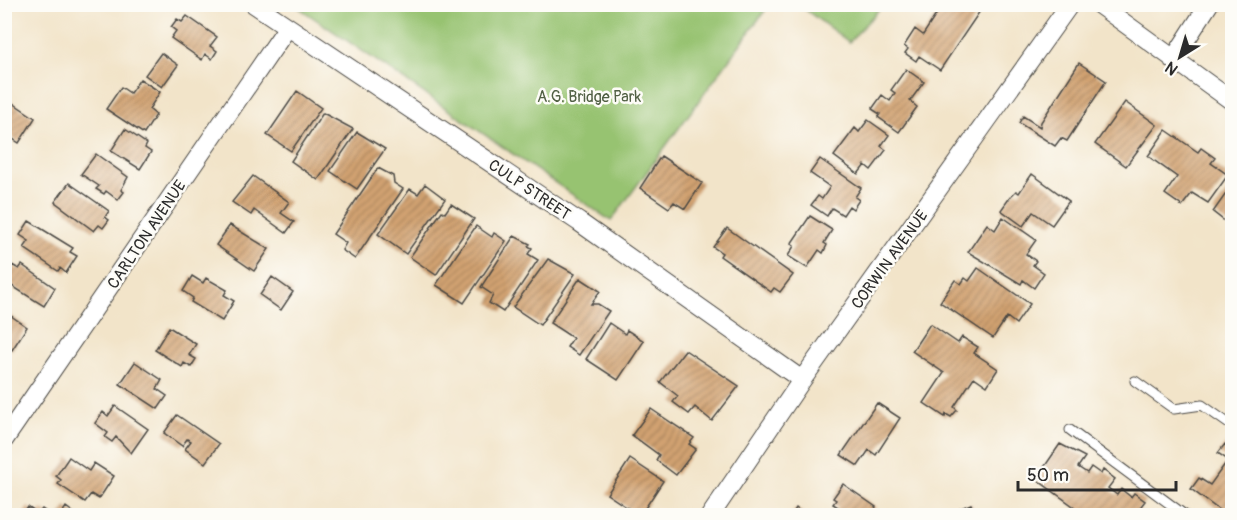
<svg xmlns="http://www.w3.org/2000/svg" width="1237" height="520" viewBox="0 0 1237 520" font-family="Pangolin,sans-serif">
  <defs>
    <pattern id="building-hatch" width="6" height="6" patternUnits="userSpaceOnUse" patternTransform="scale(1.5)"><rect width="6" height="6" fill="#d1a271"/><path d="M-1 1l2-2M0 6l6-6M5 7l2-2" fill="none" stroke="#aa845d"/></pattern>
  </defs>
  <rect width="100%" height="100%" fill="#fdfcf7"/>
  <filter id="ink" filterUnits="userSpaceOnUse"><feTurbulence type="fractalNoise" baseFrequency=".0167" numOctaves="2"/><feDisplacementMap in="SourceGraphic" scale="12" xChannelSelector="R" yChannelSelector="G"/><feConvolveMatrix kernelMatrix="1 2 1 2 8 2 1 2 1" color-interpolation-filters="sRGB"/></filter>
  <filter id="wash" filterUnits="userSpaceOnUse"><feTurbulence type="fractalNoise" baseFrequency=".008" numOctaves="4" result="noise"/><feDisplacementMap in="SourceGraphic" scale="24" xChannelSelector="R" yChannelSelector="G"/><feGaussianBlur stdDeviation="1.35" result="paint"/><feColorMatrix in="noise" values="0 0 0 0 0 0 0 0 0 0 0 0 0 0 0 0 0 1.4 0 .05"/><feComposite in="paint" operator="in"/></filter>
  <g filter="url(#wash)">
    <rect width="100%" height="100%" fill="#f2e4c9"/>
    <path fill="#97c371" stroke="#61774e" stroke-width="1.5" d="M295 5H769L611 221Z
      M799 5V4L883 5 849 42Z"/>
    <g id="blocks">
      <path fill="url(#building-hatch)" d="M943 4H970L980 11 940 70 919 56 916 61 905 53 908 49 904 46 915 29 923 35Z
        M187 16 217 37 210 46 217 51 212 59 205 54 202 60 171 38 176 31 171 27 177 19 182 22Z
        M161 53 178 65 162 87 145 75Z
        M1079 63 1106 81 1067 141 1061 138 1055 146 1019 123 1023 116 1040 127 1041 122Z
        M906 69 924 82 910 101 917 107 899 132 878 117 880 114 872 109 882 95 890 101 895 93 891 90Z
        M140 79 160 92 149 109 156 115 144 134 106 109 121 87 130 93Z
        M297 91 321 108 291 151 267 135Z
        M4 97 35 118 19 143 4 133Z
        M1125 102 1157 125 1126 166 1095 144Z
        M323 113 353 129 318 180 291 161Z
        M868 120 889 135 881 146 886 150 871 170 865 165 858 174 834 156 855 128 859 132Z
        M125 129 147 144 145 148 151 152 140 169 111 151Z
        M1166 130 1198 152 1201 148 1215 158 1211 163 1228 175 1208 203 1192 193 1182 206 1165 194 1177 177 1148 156Z
        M357 132 385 149 357 189 330 171Z
        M96 154 128 177 121 190 124 192 118 200 106 191 104 194 96 189 99 186 81 174Z
        M661 156 702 183 685 209 674 202 669 208 640 188Z
        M820 159 861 188 855 197 859 200 853 209 849 206 843 215 832 208 827 216 811 205 818 196 822 199 830 187 810 173Z
        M378 168 393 176 394 183 403 189 355 259 342 250 346 243 333 234Z
        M1032 174 1069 201 1052 225 1033 212 1023 226 1001 210 1011 196 1016 191 1019 193Z
        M253 176 289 202 281 213 294 222 286 233 254 210 251 215 232 202Z
        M69 183 109 211 105 217 109 220 103 228 99 225 94 231 55 202Z
        M425 184 445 199 406 254 378 234 410 189 418 194Z
        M1232 185V227L1213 212Z
        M451 204 474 219 436 275 410 257 442 211 445 213Z
        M810 216 832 230 824 243 827 245 823 253 819 250 807 268 788 256 794 246 791 244Z
        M1003 217 1036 240 1026 254 1036 261 1033 265 1044 273 1034 288 1023 280 1021 284 968 252 987 224 995 230Z
        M29 221 73 248 70 252 77 256 66 273 60 268 58 271 24 248 29 241 20 235Z
        M230 225 269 249 254 271 216 245Z
        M476 226 492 237 494 233 506 241 464 303 436 285Z
        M727 228 793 275 780 292 774 288 771 292 720 256 722 253 713 247Z
        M514 236 530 244 528 246 532 248 528 254 538 260 503 312 489 303 493 295 481 287Z
        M548 259 575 274 540 325 513 307Z
        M12 265 19 269 22 265 55 288 44 306 4 281Z
        M978 268 1030 304 1016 324 1007 317 993 338 940 302 955 280 961 284 965 278 969 281Z
        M192 276 203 283 206 278 227 290 224 295 234 301 222 321 191 302 193 298 183 291Z
        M272 277 293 292 281 310 260 295Z
        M580 278 600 291 591 304H598L609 311 579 355 567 347 573 338 550 323Z
        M4 311 27 327 12 350 4 345Z
        M609 323 625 334 627 330 644 341 618 380 586 359Z
        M930 324 958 343 962 337 978 347 974 353 998 369 987 386 974 377 954 407 957 410 951 417 946 414 945 417 924 403 944 373 912 351Z
        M169 327 196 344 189 355 196 359 191 367 184 363 182 367 155 350Z
        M685 350 739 386 712 421 695 407 689 414 673 402 678 396 660 382Z
        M135 362 162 380 157 389 167 396 158 409 120 384Z
        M877 403 900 418 876 455 869 450 858 466 841 455Z
        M115 406 148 429 131 453 116 437 112 442 105 437 108 433 95 423 103 412 108 416Z
        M651 409 694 438 689 444 696 449 676 475 656 460 659 455 632 435Z
        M177 415 219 444 205 463 185 449 191 441 187 439 182 446 164 433Z
        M1060 444 1085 457 1078 467 1087 473 1091 467 1101 474 1103 470 1115 479 1108 488 1117 495 1121 489 1131 497 1134 493 1145 501 1138 510 1146 516H1087L1036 479Z
        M1225 444 1232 450V516H1227L1191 489 1199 478 1210 485 1228 460 1218 453Z
        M69 457 89 471 94 463 114 476 99 499 91 494 85 502 58 484 61 480 56 476Z
        M630 459 663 481 640 516 607 494Z
        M843 484 876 507 871 516H832L838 507 833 504 836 500 833 498Z
        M971 504 976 516H958L956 510Z
        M28 507 38 514 42 509 52 516H22Z
        M66 507 78 516H60Z
        M796 508 806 516H791Z
        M568 510 577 516H564Z"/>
    </g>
  </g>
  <g filter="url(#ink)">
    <use href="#blocks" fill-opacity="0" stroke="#494743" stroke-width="1.5"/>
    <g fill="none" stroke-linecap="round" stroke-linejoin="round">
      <defs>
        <path id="lane" d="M1135 381 1174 409 1202 405 1232 426
          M1070 430 1186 516"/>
        <path id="street" d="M254 4 579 222 802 380
          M1098 4 1232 101
          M1173 60 1209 4
          M4 440 287 28
          M710 516 802 380 1070 4"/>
      </defs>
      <use href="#lane" stroke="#494743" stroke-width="11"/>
      <use href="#street" stroke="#494743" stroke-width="20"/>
      <use href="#lane" stroke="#fff" stroke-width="9"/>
      <use href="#street" stroke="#fff" stroke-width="18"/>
    </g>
  </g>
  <g text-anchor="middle" stroke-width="5" stroke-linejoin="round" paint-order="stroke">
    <g font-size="16" fill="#516044" stroke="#fdfcf7">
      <text x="589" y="102">A.G. Bridge Park</text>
    </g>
    <g font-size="16" fill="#2b2b2b" stroke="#fdfcf7">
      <text transform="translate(530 189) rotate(34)" y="6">CULP STREET</text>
      <text transform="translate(146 234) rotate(-56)" y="6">CARLTON AVENUE</text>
      <text transform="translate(889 259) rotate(-54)" y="6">CORWIN AVENUE</text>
    </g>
  </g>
  <rect width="1237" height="520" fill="none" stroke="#fdfcf7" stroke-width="24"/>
  <g transform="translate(1180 57) rotate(217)" stroke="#fdfcf7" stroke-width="4.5" paint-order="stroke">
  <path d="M0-4.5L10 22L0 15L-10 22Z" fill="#2b2b2b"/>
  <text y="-9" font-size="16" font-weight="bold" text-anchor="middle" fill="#2b2b2b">N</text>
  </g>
  <path d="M1018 481v9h158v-9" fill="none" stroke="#2b2b2b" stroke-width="3"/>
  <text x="1027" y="481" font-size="18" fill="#2b2b2b" stroke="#fdfcf7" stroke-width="4.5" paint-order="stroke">50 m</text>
</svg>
